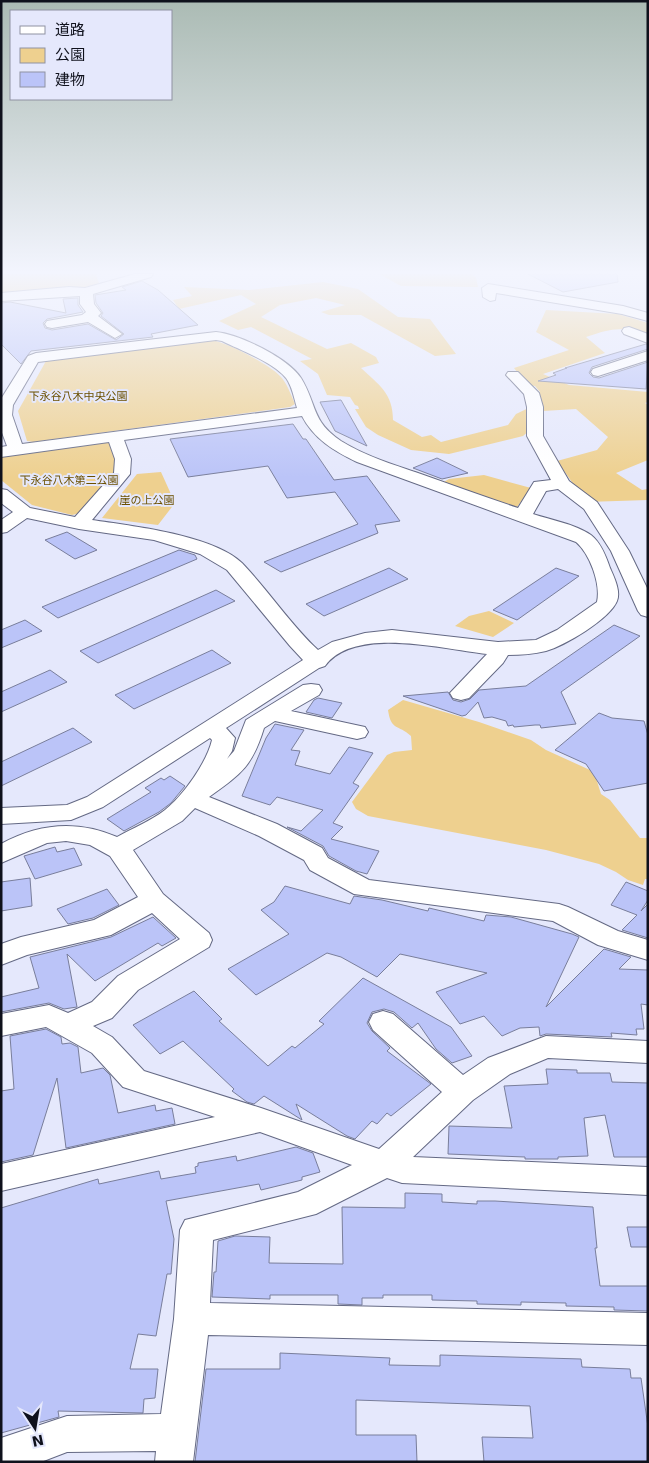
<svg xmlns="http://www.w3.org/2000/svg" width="649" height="1463" viewBox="0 0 649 1463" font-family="'DejaVu Sans','Noto Sans JP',sans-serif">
  <rect width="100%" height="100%" fill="#e5e8fc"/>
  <path fill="#eed08f" d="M1 274H96L100 286 1 295Z
    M379 274H472L476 277 478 287 401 286Z
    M323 282 358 289 398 317 430 319 456 354 435 356 361 315H329L321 312 345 305 316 298 280 305 261 317 327 349 351 343 376 357 379 363 361 368C379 385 393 393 393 420L422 437 431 435 441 442 508 425 516 414 537 404 534 393 540 392 535 386 527 385 514 368 569 350 536 332 546 310 618 314 648 323V336C620 326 614 328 586 337L605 353 543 374 569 385 648 392V402L645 403 648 405V460L616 473 642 490 648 489V500L586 502 557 461 597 450 608 437 576 409 543 411 537 424 523 436 449 454 411 450 378 435 366 427 355 409H359L358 406 355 405 350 397 327 395 318 374 300 361 312 359 251 327 238 330 219 321 256 304 241 295 179 309 173 300 192 296 184 287 249 290Z
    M211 340C227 342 270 365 280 376 287 383 291 395 295 404L290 407 33 442 27 441 18 411 46 361Z
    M111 441 119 474 85 512 72 515 32 505 1 480V457Z
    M161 472 175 503 158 525 102 518 137 474Z
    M484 475 531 488 517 507 442 483 449 479Z
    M489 611 514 623 493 637 455 626 469 616Z
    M403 700 479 722 531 740 546 750 590 770 596 778 601 794 610 800 640 838H648V879H645L643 885 628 880 616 872 599 864 546 850 368 816 356 809 352 802 387 755 394 752 412 750 411 736C398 724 391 731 388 710Z"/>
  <path fill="#bbc4f8" stroke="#797e9b" d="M528 274H617L618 282 563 292Z
    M142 281 158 290 198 325 151 334 153 337 31 351 21 364 1 344V303L10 302 66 313 63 299 78 298V305L83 312 47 319 43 323 45 328 52 330 88 324 116 340 124 334 101 316 103 313 96 303 95 295 126 290 122 287Z
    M646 344 648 345V349L592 367 589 373 593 377 599 378 648 362 646 389 538 381 556 375 553 373 567 368H565Z
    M341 400 367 446 335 431 320 402Z
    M293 424 303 439H306L334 480 367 476 400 521 375 525 378 533 281 572 264 562 358 524 335 492 287 498 268 466 188 477 170 439Z
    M437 458 468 473 442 479 413 468Z
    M67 532 97 550 75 559 45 540Z
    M179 550 195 555 197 559 58 618 42 607Z
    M389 568 408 579 324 616 306 604Z
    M556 568 579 576 517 620 493 610Z
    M216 590 235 601 98 663 80 651Z
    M25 620 42 631 1 648V630Z
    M614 625 640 636 561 692 576 724 541 728 540 725H535L514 727 513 725 508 726 506 721 492 717 484 718 478 702 466 715 462 716 403 696 448 692 453 700 461 702 470 699 479 690 526 686Z
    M212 650 231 663 134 709 115 695Z
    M50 670 67 682 1 712V692Z
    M318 698 342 703 332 718 306 712 314 700Z
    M599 713 612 718 644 721 648 735V783L604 791 586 764 555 750Z
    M275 724 304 730 291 750 300 751 295 765 330 774 349 747 373 753 353 783 359 786 333 823 343 827 331 839 379 851 367 874 356 871 329 856 323 846 287 827 301 831 323 810 277 797 270 805 242 796 266 738Z
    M73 728 92 742 1 786V762Z
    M170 776 185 786 171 803 159 812 124 831 107 819 151 792 145 788 161 778 164 780Z
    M55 847 57 852 74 848 82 865 35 879 24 856Z
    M30 878 32 906 1 911V882Z
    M626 882 648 891V900L641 911 648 904V938L622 930 637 915 611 905Z
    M285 886 350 904 354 896 382 900 428 911 429 908 484 921 486 915 511 917 572 934 579 937 546 1007 604 949 631 957 619 969 648 970V1005L641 1004 644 1029H636L637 1035 611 1033 612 1037 546 1034 540 1036 539 1027 520 1028 502 1036 484 1016 460 1024 436 992 487 973 400 954 377 977 341 957 327 953 256 995 228 969 289 934 261 910 274 902Z
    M107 889 119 905 93 918 68 924 57 909Z
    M153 917 176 938 162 946 158 943 95 981 67 954 77 1007 64 1009 49 1003 1 1012V997L39 988 30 957 111 937Z
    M363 978 451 1027 472 1056 452 1063 436 1049 418 1023 412 1028 394 1012 384 1009 372 1012 367 1023 372 1031 390 1048 387 1051 431 1084 391 1116 387 1113 377 1124 372 1121 355 1139 347 1136 296 1104 302 1120 264 1096 254 1104 247 1102 232 1091 234 1089 183 1041 160 1054 133 1025 194 991 222 1019 219 1021 268 1066 292 1046 295 1048 324 1024 319 1021Z
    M46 1029 61 1037 62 1044 70 1043 78 1047 81 1073 103 1068 110 1075 118 1113 155 1105 156 1111 172 1108 175 1124 66 1148 57 1078 33 1155 1 1162V1091L14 1089 10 1036Z
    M546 1069 577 1070V1073H610L612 1082 648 1083V1157H614L605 1115 584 1118 588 1156 558 1157V1159H525V1157L448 1154 449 1126 512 1128 504 1086 548 1084Z
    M296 1147 313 1153 320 1172 302 1177V1180L261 1190 259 1184 166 1201 174 1239 171 1274H167L156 1336 138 1334 130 1369H158L155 1398 144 1399 143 1413 58 1411 59 1417 1 1433V1208L98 1179 99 1184 159 1171 161 1179 196 1173 195 1167 198 1166V1163L236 1156 237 1161Z
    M405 1193 442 1194V1202L477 1204V1201H495L593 1207 597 1248H595L600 1286H648V1311L614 1310V1307L566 1306V1303L521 1302V1305L477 1304V1301L432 1300V1295H383V1298H362V1305L338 1304V1295H270V1299L212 1297 214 1272H216L218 1241 235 1236 270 1237 269 1263 343 1264 342 1207 405 1208Z
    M627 1227H648V1247H631Z
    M280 1353 390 1358 389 1365 440 1366V1355L581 1359 582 1367 630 1369 631 1378H641L648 1427V1462H484L482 1437 533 1438 530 1406 356 1400V1435H416L417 1462H195L206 1369H280Z"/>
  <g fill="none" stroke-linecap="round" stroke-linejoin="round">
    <defs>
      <path id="minor" d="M135 274H153L151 277 93 294 94 304 101 313 98 316 122 334 115 338 88 322 52 328 47 327 45 324 47 321 82 315 86 312 80 304V296L1 301V293L69 287 85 288Z
        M488 284 623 306 648 313V321L622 314 496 293 495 300 490 301 483 297 482 288Z
        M629 327 648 334V343L624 334 622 331 624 328Z
        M216 332C239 334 288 358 301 378 317 404 311 421 341 441 365 456 392 464 418 473 452 485 485 497 518 508L534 482 551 480 527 436V407L524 394 506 375 508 372H518L539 393 543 407V436L569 481 597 502 629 551 648 590V617L641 615 638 611 611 551 584 509 558 489 546 491 533 514C551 520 575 524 591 535 601 543 606 556 610 568 614 577 621 591 617 601 610 619 564 646 546 651 533 654 521 655 508 655L503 663 469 698 461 700 453 698 450 693 487 654C446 650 354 625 325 666L319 668 226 728 235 738 232 751 227 759 234 751 246 720 303 685 311 684 319 685 322 690 319 695 291 711 365 727 368 732 365 737 357 739 275 721 264 728C252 767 241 774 209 797L277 824 322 848 328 858 369 880 559 904 568 907 618 931 648 940V960L598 945 553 921 354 894 310 870 304 860 259 836 195 808 182 821 133 850 163 894 209 933 212 940 209 947 138 990 112 1018 93 1026 112 1037 144 1071 261 1108 379 1149 442 1092 373 1030 369 1022 373 1014 383 1011 393 1014 463 1075 488 1058 546 1036 648 1041V1063L548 1058 510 1074 473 1100 413 1157 648 1167V1195L402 1183 387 1178 316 1214 213 1240 210 1303 648 1313V1345L208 1335 193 1462H155L156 1451 67 1452 41 1462H1V1438L67 1416 161 1414 174 1319 180 1230 185 1220 298 1192 352 1165 260 1132 1 1191V1164L215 1117 123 1087 92 1053 46 1027 1 1036V1014L49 1005 68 1013 92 1002 118 976 180 939 152 913 111 935 27 955 1 965V944L21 937 94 920 138 897 110 856 90 845 66 841 47 843 1 863V844C39 823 78 820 117 837 133 828 151 821 165 810 183 796 207 762 212 740L210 738 103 807 71 820 1 824V808L67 805 87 797 303 660 290 646 227 570 200 554 154 540 79 529 27 518 7 532 1 533V520L13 512 1 503V489L7 490 30 508 75 517 114 473 115 459 109 442 1 457V447L7 446 1 430V399L28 356 36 353ZM216 340 222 341C240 350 273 362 286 378 292 386 294 398 297 408L22 444 12 415 13 405 38 362ZM302 416C314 439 334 451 357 462L576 542C590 554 601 584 597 602L557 630 536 640 498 642 392 630 365 633 332 642 318 650C290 624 269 591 242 563 213 535 132 526 92 520L130 474 131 459 124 440Z
        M648 351V360L598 376 593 375 591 372 593 369Z"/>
    </defs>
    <use href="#minor" stroke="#646984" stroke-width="2"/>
    <use href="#minor" fill="#fff" fill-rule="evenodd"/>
  </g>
  <linearGradient id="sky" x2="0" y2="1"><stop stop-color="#abbbb4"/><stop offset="0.57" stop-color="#f3f5fe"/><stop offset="1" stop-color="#f3f5fe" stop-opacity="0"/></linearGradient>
  <rect width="649" height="478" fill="url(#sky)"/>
  <g text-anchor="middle" stroke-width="4" stroke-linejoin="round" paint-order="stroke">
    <g font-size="11" fill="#6b5000" stroke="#e5e8fc">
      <text x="78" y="400">下永谷八木中央公園</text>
      <text x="69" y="484">下永谷八木第二公園</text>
      <text x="147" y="504">崖の上公園</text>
    </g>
  </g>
  <rect width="649" height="1463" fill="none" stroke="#0f111c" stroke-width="5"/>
  <rect x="10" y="10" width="162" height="90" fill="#e5e8fc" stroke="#8f92a2"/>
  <rect x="20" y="26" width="25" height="8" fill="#ffffff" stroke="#8f92a2"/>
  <text x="55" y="35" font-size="15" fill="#0f111c">道路</text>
  <rect x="20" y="48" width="25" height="15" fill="#eed08f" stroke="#8f92a2"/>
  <text x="55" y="60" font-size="15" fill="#0f111c">公園</text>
  <rect x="20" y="72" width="25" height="15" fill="#bbc4f8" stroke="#8f92a2"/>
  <text x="55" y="85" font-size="15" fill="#0f111c">建物</text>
  <g transform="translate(35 1428) rotate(168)" stroke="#e5e8fc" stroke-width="4" paint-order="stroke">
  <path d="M0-4L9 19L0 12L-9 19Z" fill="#0f111c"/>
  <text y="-8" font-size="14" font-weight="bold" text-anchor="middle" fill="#0f111c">N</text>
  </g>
</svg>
